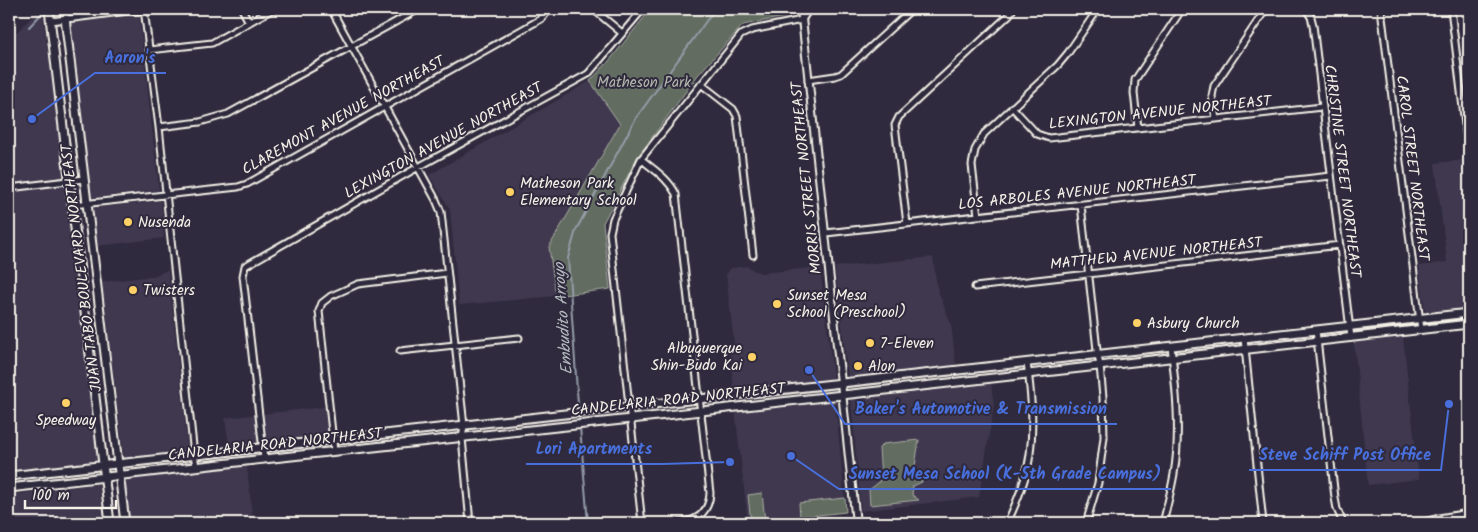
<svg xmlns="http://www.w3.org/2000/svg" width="1478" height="532" viewBox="0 0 1478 532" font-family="Kalam,sans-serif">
  <rect width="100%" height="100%" fill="#2f2a3d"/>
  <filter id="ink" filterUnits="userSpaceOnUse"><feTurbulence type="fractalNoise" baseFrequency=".02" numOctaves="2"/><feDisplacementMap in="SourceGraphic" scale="10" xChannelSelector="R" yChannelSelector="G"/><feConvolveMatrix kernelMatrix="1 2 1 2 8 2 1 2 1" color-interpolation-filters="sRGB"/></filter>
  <g filter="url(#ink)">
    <path fill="#3f394f" d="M40 9H42L57 120 98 462 9 473V40Z
      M139 15 159 190 91 198 70 23Z
      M590 81 620 124 549 247 556 296 459 305 450 209 429 175Z
      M1465 160 1469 164V308L1427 312 1425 311 1419 266 1447 262 1435 163Z
      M161 201 164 238 97 246 93 208Z
      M933 257 937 288 951 324 956 366 848 377 835 267Z
      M747 266 755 271 762 273 820 267 833 376 832 378 828 380 734 390 729 345 734 343 726 274 731 268Z
      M168 270 188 450 124 458 102 282 153 276Z
      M1403 337 1419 479 1368 485 1354 342Z
      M991 384 994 405 979 497 861 511 851 398 946 387Z
      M835 398 846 512 748 523 735 410Z
      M324 407 327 434 325 436 229 446 225 418Z
      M247 467 253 523H130L125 479 204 470Z
      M99 484 104 523H9V495Z"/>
    <path fill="#626c60" stroke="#abaea4" d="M651 9H795V15L743 25 698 75 637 158 603 223 610 289 556 296 549 247 620 124 590 81 609 61Z
      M919 440 913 479 922 480V482L913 486 912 495 919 500 870 505 869 490 878 483 881 478 879 448 883 444Z
      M762 493 765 521 751 523 748 495Z
      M845 498 846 512 800 517 799 503Z"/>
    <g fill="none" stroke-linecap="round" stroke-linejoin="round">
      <path stroke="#959ca9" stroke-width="2" d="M29 27 46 9
        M588 523 577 391 568 258 576 230 636 118 712 13 720 9"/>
      <defs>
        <path id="minor" d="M144 9 159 127 194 455 196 466
          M242 9 249 22
          M331 9 436 200 441 212 464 426 462 438 470 523
          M593 9 622 33
          M1306 9 1311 17 1313 25 1351 338
          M1381 9 1421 330
          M1451 9 1469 158
          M51 21 144 9
          M149 50 212 43 273 9
          M808 80 835 76 841 74 912 9
          M701 84 733 109 737 116 753 255
          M1012 107 1037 134 1049 138 1322 107
          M1216 119 1212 96 1214 86 1266 9
          M159 127 200 122 228 114 419 9
          M1138 128 1134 93 1135 80 1182 9
          M641 159C654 170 668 178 676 194L710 493C709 513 696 522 677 523
          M9 188 84 179
          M73 205 238 187 247 184 541 19 550 9
          M1081 205 1097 350 1100 366 1103 397 1104 437 1098 483 1086 523
          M978 216 972 165 975 150 984 134 1058 65 1068 53 1098 9
          M907 224 895 125 899 117 1009 15 1013 9
          M826 233 1331 176
          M975 287 1340 245
          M1316 330 1335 498 1337 509 1343 523
          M1244 338 1263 523
          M400 351 519 338
          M334 451 319 311 322 303 331 296 358 284 447 273
          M264 459 243 276 245 266 413 170 588 74 643 9
          M642 523 610 233 613 219 641 159 741 35 752 30 802 20 809 9
          M1007 523C1017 502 1027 478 1030 454 1034 424 1031 393 1027 362
          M1163 523C1167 507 1171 491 1174 474 1181 432 1176 388 1171 346
          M1420 523 1439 518 1469 513"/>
        <path id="tertiary" d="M801 9 856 523"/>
        <path id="secondary" d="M49 9 110 523
          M64 9 125 523
          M9 476 1469 313
          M9 488 264 459 631 419 1469 324"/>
      </defs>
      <use href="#minor" stroke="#f4f1e8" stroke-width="9"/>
      <use href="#tertiary" stroke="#f4f1e8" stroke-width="10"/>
      <use href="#secondary" stroke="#f4f1e8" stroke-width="11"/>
      <use href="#minor" stroke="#2f2a3d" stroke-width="5"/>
      <use href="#tertiary" stroke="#2f2a3d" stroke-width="6"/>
      <use href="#secondary" stroke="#2f2a3d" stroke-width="7"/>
    </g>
  </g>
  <g fill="#ffd166" stroke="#2f2a3d" stroke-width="2">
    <circle cx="510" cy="192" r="5"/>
    <circle cx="128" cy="222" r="5"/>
    <circle cx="133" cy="290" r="5"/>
    <circle cx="777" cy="304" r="5"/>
    <circle cx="1137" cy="323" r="5"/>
    <circle cx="870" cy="343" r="5"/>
    <circle cx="752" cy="357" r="5"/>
    <circle cx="858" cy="366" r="5"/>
    <circle cx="66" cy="403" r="5"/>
  </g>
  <g text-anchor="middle" stroke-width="4" stroke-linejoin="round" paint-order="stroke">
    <g font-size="15" fill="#b2b5ab" stroke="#2f2a3d">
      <text x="644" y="87">Matheson Park</text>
    </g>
    <g font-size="15" fill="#f4f1e8" stroke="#2f2a3d">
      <text transform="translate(1160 112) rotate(-6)" y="5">LEXINGTON AVENUE NORTHEAST</text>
      <text transform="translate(343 115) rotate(-29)" y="5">CLAREMONT AVENUE NORTHEAST</text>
      <text transform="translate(443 140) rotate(-29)" y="5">LEXINGTON AVENUE NORTHEAST</text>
      <text transform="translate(1413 168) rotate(83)" y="5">CAROL STREET NORTHEAST</text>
      <text transform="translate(1343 171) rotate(83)" y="5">CHRISTINE STREET NORTHEAST</text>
      <text transform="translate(806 178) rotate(-96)" y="5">MORRIS STREET NORTHEAST</text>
      <text transform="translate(1077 192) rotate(-6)" y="5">LOS ARBOLES AVENUE NORTHEAST</text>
      <text transform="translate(1156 253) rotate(-6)" y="5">MATTHEW AVENUE NORTHEAST</text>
      <text transform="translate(81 268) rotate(-97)" y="5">JUAN TABO BOULEVARD NORTHEAST</text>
      <text transform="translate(678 399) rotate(-6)" y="5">CANDELARIA ROAD NORTHEAST</text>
      <text transform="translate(275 444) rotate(-6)" y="5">CANDELARIA ROAD NORTHEAST</text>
    </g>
    <g font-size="15" fill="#f4f1e8" stroke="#2f2a3d" text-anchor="start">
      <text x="520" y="188">Matheson Park<tspan x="520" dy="17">Elementary School</tspan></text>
      <text x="138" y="227">Nusenda</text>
      <text x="143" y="295">Twisters</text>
      <text x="787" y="300">Sunset Mesa<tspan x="787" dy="17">School (Preschool)</tspan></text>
      <text x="1147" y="328">Asbury Church</text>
      <text x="880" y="348">7-Eleven</text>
      <text x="742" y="353" text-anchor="end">Albuquerque<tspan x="742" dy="17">Shin-Budo Kai</tspan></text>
      <text x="868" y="371">Alon</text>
      <text x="66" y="425" text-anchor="middle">Speedway</text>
    </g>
    <g font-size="16" font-style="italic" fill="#b4b9be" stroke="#2f2a3d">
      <text transform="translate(562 319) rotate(-94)" y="6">Embudito Arroyo</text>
    </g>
  </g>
  <path fill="none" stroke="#486fdb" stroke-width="2" d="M32 119L95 73H166M809 370L845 424H1117M730 462L662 464H526M1449 404L1441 470H1249M791 456L839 489H1171"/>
  <g fill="#486fdb" stroke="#2f2a3d" stroke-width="2">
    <circle cx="32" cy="119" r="5"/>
    <circle cx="809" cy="370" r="5"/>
    <circle cx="730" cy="462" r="5"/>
    <circle cx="1449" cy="404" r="5"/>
    <circle cx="791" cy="456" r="5"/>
  </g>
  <g font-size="16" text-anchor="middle" font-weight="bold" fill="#486fdb" stroke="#2f2a3d" stroke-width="4" stroke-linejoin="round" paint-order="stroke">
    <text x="130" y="63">Aaron's</text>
    <text x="981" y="414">Baker's Automotive &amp; Transmission</text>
    <text x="594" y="454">Lori Apartments</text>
    <text x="1345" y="460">Steve Schiff Post Office</text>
    <text x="1005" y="479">Sunset Mesa School (K-5th Grade Campus)</text>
  </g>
  <rect width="1478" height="532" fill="none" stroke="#2f2a3d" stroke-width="30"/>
  <rect x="15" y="15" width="1448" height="502" fill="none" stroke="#f4f1e8" stroke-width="2" filter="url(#ink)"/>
  <path d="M25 500v8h91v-8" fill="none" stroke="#f4f1e8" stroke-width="2.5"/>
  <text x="32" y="500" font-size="15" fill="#f4f1e8" stroke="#2f2a3d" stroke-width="4" paint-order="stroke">100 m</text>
</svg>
